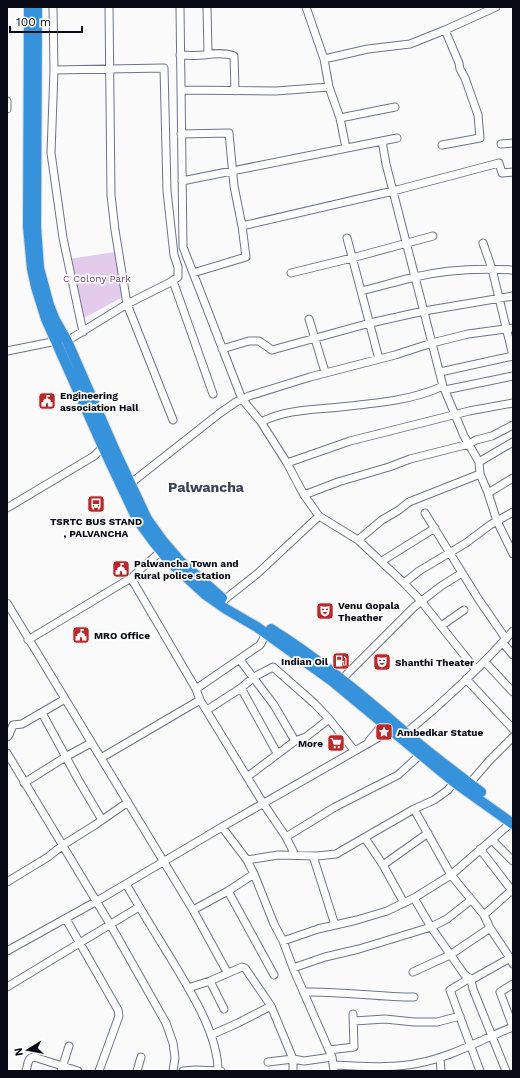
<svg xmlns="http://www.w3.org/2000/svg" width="520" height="1078" viewBox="0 0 520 1078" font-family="'Work Sans',sans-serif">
  <rect width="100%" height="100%" fill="#fafafa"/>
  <path fill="#e3cbed" d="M115 252 123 297 84 318 69 259Z"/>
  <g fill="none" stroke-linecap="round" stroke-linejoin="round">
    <defs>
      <path id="minor" d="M109 7 111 195 115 230 127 304 173 420
        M180 7 183 247 242 399 261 422 287 463 304 495 319 516 358 540 404 583 421 601 476 670
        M207 7 208 53
        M306 7 324 59 368 49 410 44 445 30
        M180 55C188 55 195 56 203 55 212 54 224 52 234 56L235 91
        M324 59 329 87 340 118 346 148
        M54 70 51 153 63 238 83 332
        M181 90 276 91 329 87
        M7 101V109
        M340 118 395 107
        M181 134 229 133 234 186 242 226 246 257 193 273
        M382 141 386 164 443 386 464 436 479 462 480 474 488 493 497 521 513 554
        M501 144 513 143
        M442 145 480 138 478 115 465 78 460 69 459 63 445 30 496 7
        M182 181 397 138
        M242 226 393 191 499 163 502 173 513 172
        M347 238 379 359
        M483 243 492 269 513 356
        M291 273 352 258 433 236
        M173 281 213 394
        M361 291C379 287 397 281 415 277 447 269 480 268 513 270
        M309 319 325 372
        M222 349 249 341H259L272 350 370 323 424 311 513 296
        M7 351 57 341H67L127 304 169 283 178 277V267L174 255 167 191 164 68 54 70 53 7
        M440 372 513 356
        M445 390 513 376
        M261 422C283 411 306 410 329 408 367 404 409 402 443 386
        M479 462 513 442
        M287 463 350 441 469 411 513 403
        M131 483 220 413 236 402 249 396 310 377 395 355 432 343 468 334 513 328
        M488 493 513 478
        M304 495 338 482 389 467 410 459 469 444 476 440 492 436 513 425
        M7 508 94 456 103 447 107 449
        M425 513 479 600 506 639
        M358 540 382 520 399 510 409 502 480 474
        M382 561 435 528
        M131 578 196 689 200 700 263 803 286 837 295 855
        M404 583 419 571 466 543 490 525 513 512
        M224 600 257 574 319 516
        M7 603 193 910 227 972
        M441 626 464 610
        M28 640 131 578 161 551 164 552
        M503 643 513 655
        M240 660 274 705 295 741
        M485 662 513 692
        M466 679 513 729
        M341 680 414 607 441 586 462 573
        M241 688 277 753
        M196 689 260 645 266 634
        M207 710 241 688 254 677 273 667 315 704 329 719 354 750
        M42 713 79 781 102 820
        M406 733C444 702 480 668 513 631
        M7 737 9 735 13 725 22 724 65 699
        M369 741 383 724V721
        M7 753 110 924 166 1023 173 1043 175 1058 173 1071
        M101 758 200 700
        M247 777 295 741 306 737 329 719
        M24 783 67 756 91 743
        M470 783 489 761 513 737
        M414 809 451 875 484 915 490 928 510 958 513 964
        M222 827 247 860 254 874 274 924 283 941 293 968 332 1057 334 1071
        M286 837 335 807 398 775 421 754
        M365 838 383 865 404 903
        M492 840 513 861
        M480 849 513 892
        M313 856 335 925
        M247 860 278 855 317 856 336 854 414 809 434 800 448 790 454 782
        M383 865 428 833
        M7 882 48 857 63 845 95 825 128 802
        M126 884C140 908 155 933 170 957 189 989 218 1033 218 1071
        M228 891 274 975
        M414 898 431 927 464 974 471 980 473 989 506 1071
        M193 910 228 891 254 874
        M484 915 513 889
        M66 919 118 1010 119 1016 99 1071
        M283 941 318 929 357 920 387 911 414 898 451 875 511 823
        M7 951 97 901 222 827 395 728
        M293 968 325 957 359 949 431 927 447 919 471 900
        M413 972 450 955 490 928
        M470 978 450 990 480 1071
        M471 980 510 958
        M210 981 224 1009
        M513 984 500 992 513 1027
        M7 987 139 907
        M188 988 210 981 242 967 245 968 271 1006 293 1059V1071
        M304 992C341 991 377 997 414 997
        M354 1021 385 1019 414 1022H437L460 1016
        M211 1035 238 1023 271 1006
        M329 1050 354 1047 353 1014
        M440 1058 441 1071
        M268 1062 293 1059 304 1061 332 1057
        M334 1065C362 1066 392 1069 419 1063 452 1057 482 1039 513 1027
        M26 1071C28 1065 27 1058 34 1057L78 1071
        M61 1071 69 1046
        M137 1071 141 1057
        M183 1071 195 1070 221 1071"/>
      <path id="highway" d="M29 7 28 226 32 269 36 287 46 319 103 447 137 519 153 541 170 562 206 595 226 609 257 627 332 681 454 782 513 824
        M37 7 36 227 39 268 49 305 55 320 67 341 116 453 147 519 162 540 180 561 222 598
        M271 629C319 659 363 696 406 733 430 754 456 773 481 792"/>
    </defs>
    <use href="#minor" stroke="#6a748f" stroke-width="9"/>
    <use href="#highway" stroke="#d7d8da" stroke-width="12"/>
    <use href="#minor" stroke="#fff" stroke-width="7"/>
    <use href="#highway" stroke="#3592db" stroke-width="10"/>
  </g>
  <defs>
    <symbol id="civic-square" viewBox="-11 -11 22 22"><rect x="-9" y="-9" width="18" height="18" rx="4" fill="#b8292b" stroke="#fff"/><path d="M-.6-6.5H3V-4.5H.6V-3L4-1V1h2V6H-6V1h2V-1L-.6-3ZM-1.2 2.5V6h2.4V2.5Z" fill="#fff"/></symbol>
    <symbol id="bus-square" viewBox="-11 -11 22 22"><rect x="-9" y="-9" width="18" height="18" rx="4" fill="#b8292b" stroke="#fff"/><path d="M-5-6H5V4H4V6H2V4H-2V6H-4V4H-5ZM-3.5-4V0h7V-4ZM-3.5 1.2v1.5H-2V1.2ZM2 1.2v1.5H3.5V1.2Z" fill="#fff"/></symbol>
    <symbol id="theatre-square" viewBox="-11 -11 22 22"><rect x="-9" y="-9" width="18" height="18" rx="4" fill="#b8292b" stroke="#fff"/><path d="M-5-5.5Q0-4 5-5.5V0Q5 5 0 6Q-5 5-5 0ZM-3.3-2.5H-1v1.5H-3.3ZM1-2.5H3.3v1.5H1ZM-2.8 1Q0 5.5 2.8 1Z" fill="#fff"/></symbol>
    <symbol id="fuel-square" viewBox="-11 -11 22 22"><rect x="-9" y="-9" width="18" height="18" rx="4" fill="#b8292b" stroke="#fff"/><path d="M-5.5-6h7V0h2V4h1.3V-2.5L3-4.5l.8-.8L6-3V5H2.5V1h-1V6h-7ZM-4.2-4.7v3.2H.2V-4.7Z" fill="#fff"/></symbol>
    <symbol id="sight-square" viewBox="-11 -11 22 22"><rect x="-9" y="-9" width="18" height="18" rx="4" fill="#b8292b" stroke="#fff"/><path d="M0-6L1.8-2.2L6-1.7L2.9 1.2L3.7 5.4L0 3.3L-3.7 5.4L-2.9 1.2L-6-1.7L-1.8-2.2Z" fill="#fff"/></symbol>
    <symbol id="supermarket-square" viewBox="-11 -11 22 22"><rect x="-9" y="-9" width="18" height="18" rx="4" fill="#b8292b" stroke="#fff"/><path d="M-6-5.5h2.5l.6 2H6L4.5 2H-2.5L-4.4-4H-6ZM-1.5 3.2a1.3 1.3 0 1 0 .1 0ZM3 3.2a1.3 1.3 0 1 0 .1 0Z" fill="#fff"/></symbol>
  </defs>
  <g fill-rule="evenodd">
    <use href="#civic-square" x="37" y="391" width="20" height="20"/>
    <use href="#bus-square" x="86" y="494" width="20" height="20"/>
    <use href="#civic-square" x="111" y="559" width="20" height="20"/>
    <use href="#theatre-square" x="315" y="601" width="20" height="20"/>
    <use href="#civic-square" x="71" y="625" width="20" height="20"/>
    <use href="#fuel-square" x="331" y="651" width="20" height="20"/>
    <use href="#theatre-square" x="372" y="652" width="20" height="20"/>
    <use href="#sight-square" x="374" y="722" width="20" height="20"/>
    <use href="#supermarket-square" x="326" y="733" width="20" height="20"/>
  </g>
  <g text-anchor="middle" stroke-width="3.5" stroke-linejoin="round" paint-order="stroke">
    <g font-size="10" fill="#6e447f" stroke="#fff">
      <text x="97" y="282">C Colony Park</text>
    </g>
    <g font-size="10" font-weight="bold" fill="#080b15" stroke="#fff" text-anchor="start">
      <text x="60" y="399">Engineering<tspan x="60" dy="12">association Hall</tspan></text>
      <text x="96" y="525" text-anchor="middle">TSRTC BUS STAND<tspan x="96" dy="12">, PALVANCHA</tspan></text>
      <text x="134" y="567">Palwancha Town and<tspan x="134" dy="12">Rural police station</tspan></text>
      <text x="338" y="609">Venu Gopala<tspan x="338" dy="12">Theather</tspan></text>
      <text x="94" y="639">MRO Office</text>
      <text x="328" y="665" text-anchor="end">Indian Oil</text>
      <text x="395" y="666">Shanthi Theater</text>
      <text x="397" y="736">Ambedkar Statue</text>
      <text x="323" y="747" text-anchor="end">More</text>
    </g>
    <g font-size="14" font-weight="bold" fill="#3a425b" stroke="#fff">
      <text x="206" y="492">Palwancha</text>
    </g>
  </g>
  <rect width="520" height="1078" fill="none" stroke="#080b15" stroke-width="16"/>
  <g transform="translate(28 1050) rotate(259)" stroke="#ffffff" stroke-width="3" paint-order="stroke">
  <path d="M0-3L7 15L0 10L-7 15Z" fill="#080b15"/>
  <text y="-6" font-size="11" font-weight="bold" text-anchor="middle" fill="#080b15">N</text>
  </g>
  <path d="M10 26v6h72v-6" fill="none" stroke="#080b15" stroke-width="2"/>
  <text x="16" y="26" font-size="12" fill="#080b15" stroke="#ffffff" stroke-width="3" paint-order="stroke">100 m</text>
</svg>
